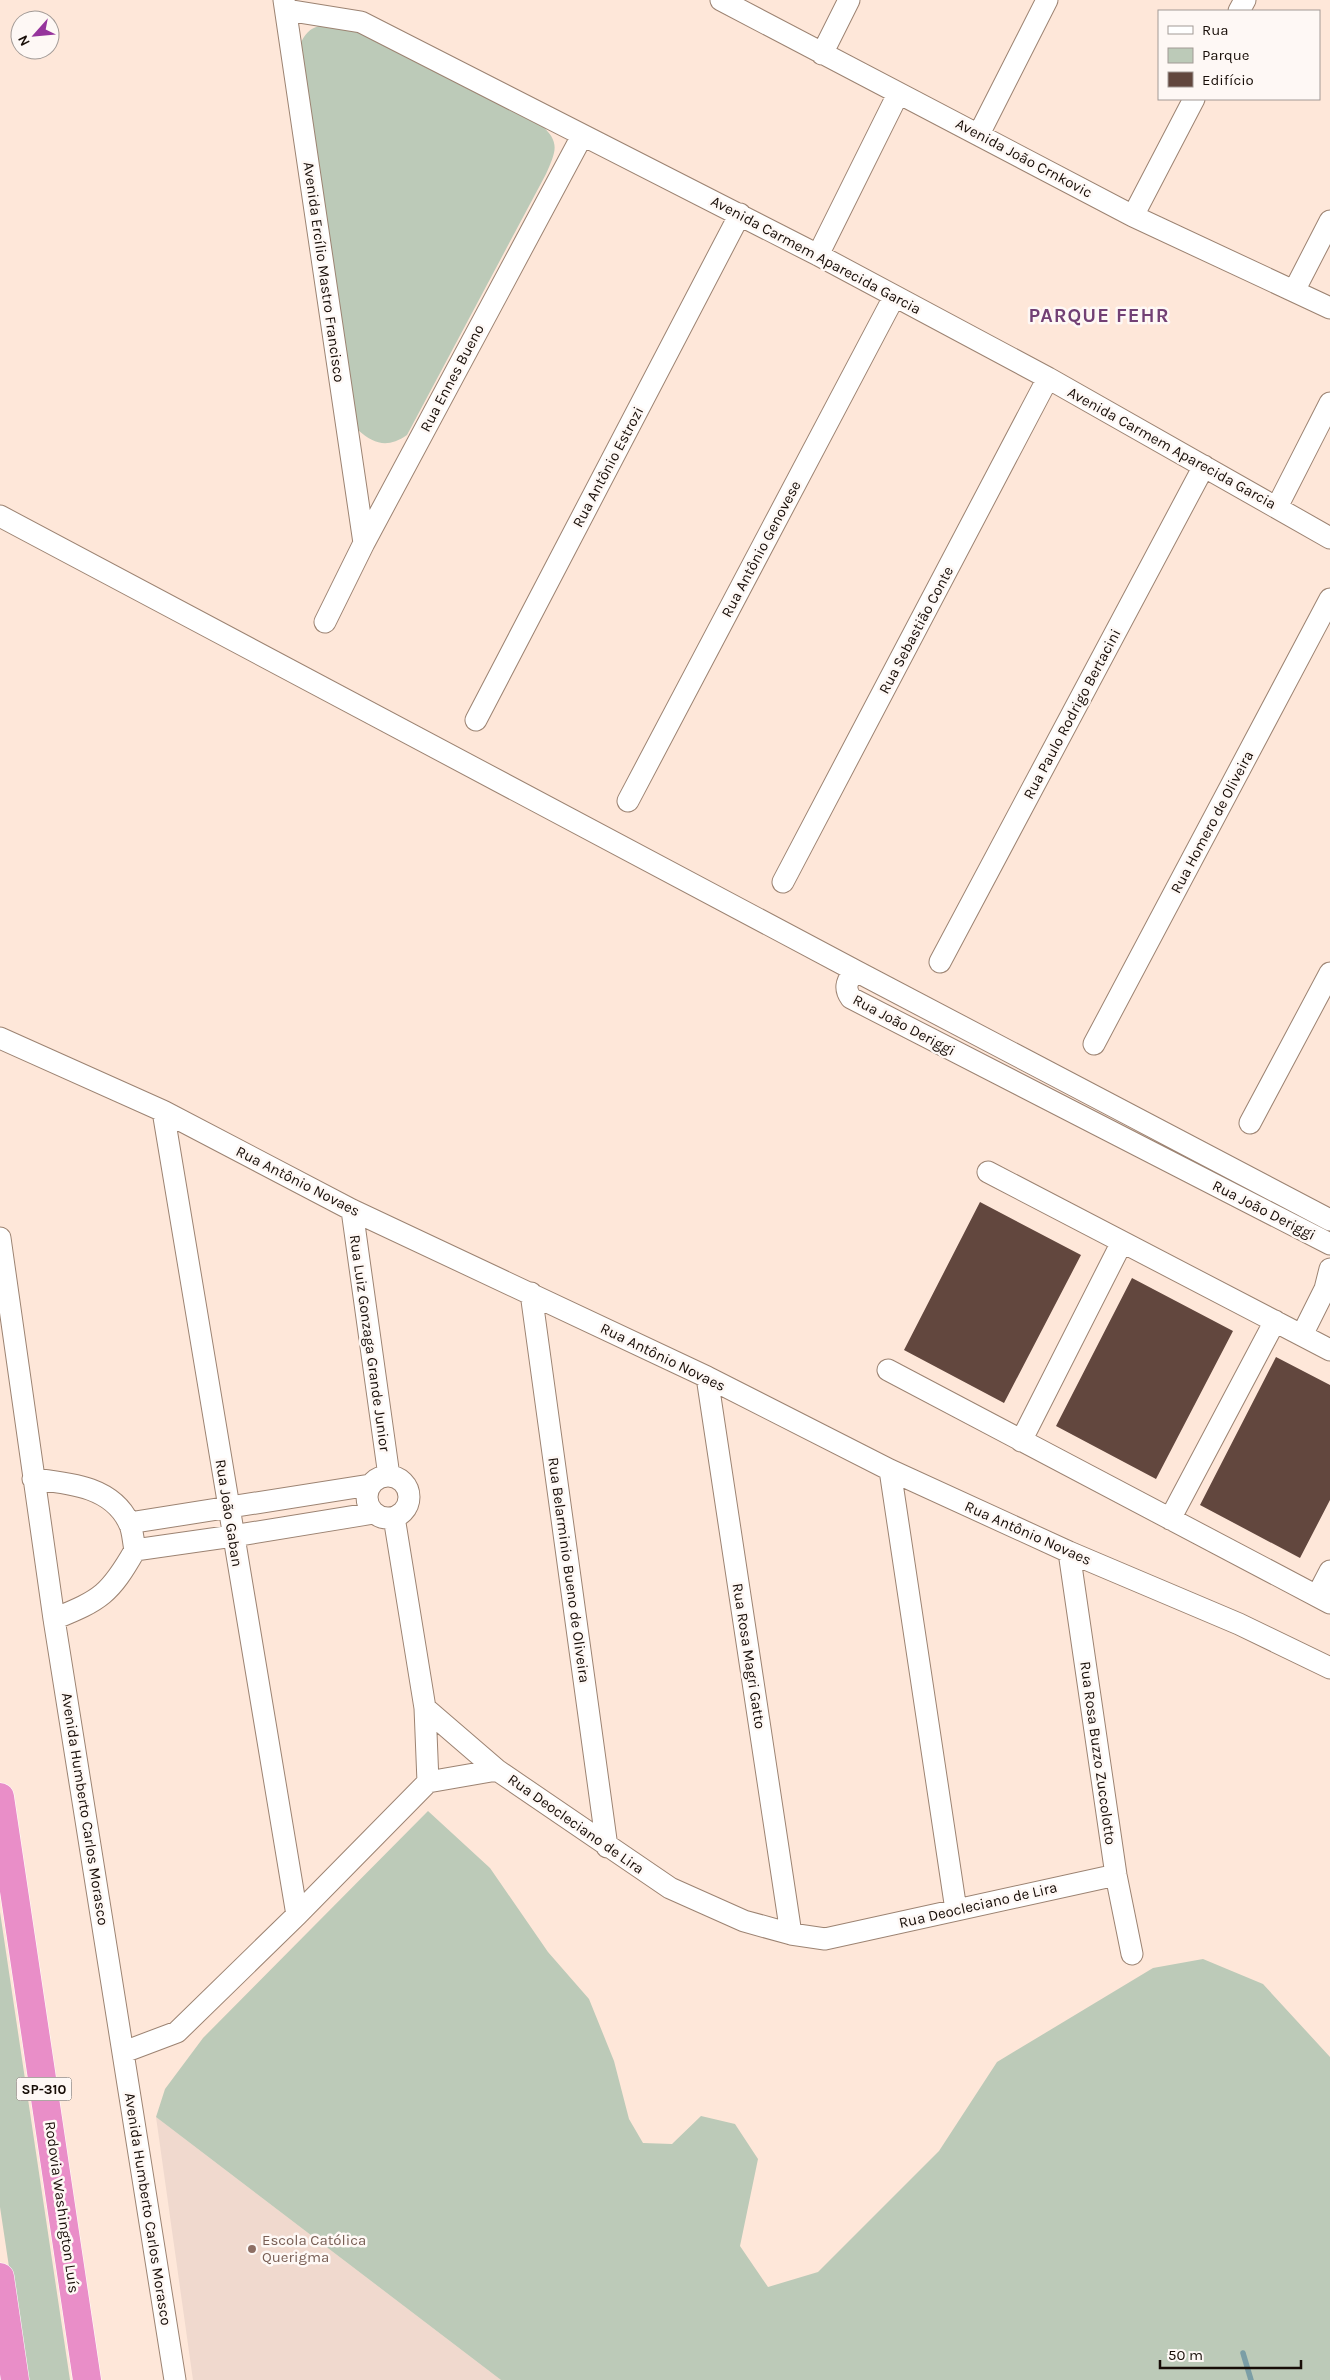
<svg xmlns="http://www.w3.org/2000/svg" width="1330" height="2380" viewBox="0 0 1330 2380" font-family="Karla,sans-serif">
  <rect width="100%" height="100%" fill="#fee7d9"/>
  <path fill="#f0d9ce" d="M156 2117 501 2380H193Z"/>
  <path fill="#bccab8" d="M346 23 540 124C561 142 556 151 546 174L407 435C388 448 375 445 358 430L298 50C307 23 320 25 346 23Z
    M428 1811 490 1868 548 1952 589 1999 614 2061 629 2119 643 2143 672 2144 701 2116 735 2124 758 2159 740 2246 768 2287 818 2272 939 2151 997 2062 1153 1968 1203 1959 1263 1984 1330 2057V2380H501L156 2117 165 2089 203 2038Z
    M0 1912 70 2380H26L0 2207Z"/>
  <g fill="none" stroke-linecap="round" stroke-linejoin="round">
    <path stroke="#7b9ea6" stroke-width="5.5" d="M1243 2353 1251 2380"/>
  </g>
  <path fill="#62473e" d="M980 1202 1081 1255 1004 1403 904 1350Z
    M1132 1278 1233 1331 1156 1479 1056 1426Z
    M1276 1357 1330 1385V1500L1300 1558 1200 1505Z"/>
  <g fill="none" stroke-linecap="round" stroke-linejoin="round">
    <defs>
      <path id="street" d="M284 0 364 543
        M721 0 1133 216 1330 308
        M286 10 361 22 818 255 1048 378 1330 538
        M1239 11 1245 0
        M822 54 849 0
        M979 134 1047 0
        M1133 216 1194 99
        M818 255 898 94
        M1294 291 1330 221
        M1277 507 1330 403
        M0 516 854 970
        M325 622 364 543 582 136
        M476 720 740 214
        M628 801 894 297
        M783 882 1048 378
        M940 962 1204 466
        M0 1038 163 1111 352 1210 707 1377 890 1470 1069 1552 1239 1624 1330 1668
        M1094 1044 1330 599
        M163 1111 297 1915
        M1250 1123 1330 973
        M988 1172 1330 1350
        M352 1210 389 1476
        M1330 1220 854 970C848 981 843 987 851 998L1330 1244
        M0 1238 54 1619 175 2380
        M531 1293 607 1847
        M1302 1335 1325 1289 1330 1269
        M888 1370 1330 1603
        M707 1377 791 1934
        M1021 1441 1122 1242
        M890 1470 956 1910
        M367 1497a21 21 0 1 1 42 0a21 21 0 1 1-42 0Z
        M33 1479C68 1483 112 1486 129 1523 133 1530 133 1541 135 1550 110 1594 101 1600 54 1619
        M394 1517 425 1708 428 1782
        M1170 1519 1275 1321
        M129 1523 370 1485
        M135 1550 233 1536 374 1513
        M1069 1552 1116 1875 1132 1954
        M1317 1596 1330 1571
        M425 1708 497 1770 670 1888 744 1921 791 1934 825 1939 1116 1875
        M124 2052 177 2032 297 1915 428 1782 497 1770"/>
      <path id="highway" d="M0 1797 87 2380
        M0 2277 15 2380"/>
    </defs>
    <use href="#street" stroke="#9c8372" stroke-width="23"/>
    <use href="#highway" stroke="#fff" stroke-width="29"/>
    <use href="#street" stroke="#fff" stroke-width="21"/>
    <use href="#highway" stroke="#e98ec8" stroke-width="28"/>
  </g>
  <circle fill="#8d6e63" stroke="#fef8f5" stroke-width="2" cx="252" cy="2249" r="5"/>
  <g text-anchor="middle" stroke-width="5" stroke-linejoin="round" paint-order="stroke">
    <rect fill="#fef8f5" stroke="#5c544e" stroke-width="1" x="16.5" y="2077.5" width="55" height="23" rx="4"/>
    <g font-size="14" font-weight="bold" fill="#170d07">
      <text x="44" y="2094">SP-310</text>
    </g>
    <g font-size="15" fill="#170d07" stroke="#fef8f5">
      <text transform="translate(1024 158) rotate(28)" y="5">Avenida João Crnkovic</text>
      <text transform="translate(816 255) rotate(28)" y="5">Avenida Carmem Aparecida Garcia</text>
      <text transform="translate(324 272) rotate(82)" y="5">Avenida Ercílio Mastro Francisco</text>
      <text transform="translate(452 378) rotate(-62)" y="5">Rua Ennes Bueno</text>
      <text transform="translate(1172 448) rotate(29)" y="5">Avenida Carmem Aparecida Garcia</text>
      <text transform="translate(608 467) rotate(-62)" y="5">Rua Antônio Estrozi</text>
      <text transform="translate(761 549) rotate(-62)" y="5">Rua Antônio Genovese</text>
      <text transform="translate(916 630) rotate(-62)" y="5">Rua Sebastião Conte</text>
      <text transform="translate(1072 714) rotate(-62)" y="5">Rua Paulo Rodrigo Bertacini</text>
      <text transform="translate(1212 822) rotate(-62)" y="5">Rua Homero de Oliveira</text>
      <text transform="translate(904 1025) rotate(28)" y="5">Rua João Deriggi</text>
      <text transform="translate(298 1181) rotate(27)" y="5">Rua Antônio Novaes</text>
      <text transform="translate(1264 1210) rotate(27)" y="5">Rua João Deriggi</text>
      <text transform="translate(370 1343) rotate(82)" y="5">Rua Luiz Gonzaga Grande Junior</text>
      <text transform="translate(663 1357) rotate(26)" y="5">Rua Antônio Novaes</text>
      <text transform="translate(229 1513) rotate(81)" y="5">Rua João Gaban</text>
      <text transform="translate(1028 1533) rotate(24)" y="5">Rua Antônio Novaes</text>
      <text transform="translate(569 1570) rotate(82)" y="5">Rua Belarminio Bueno de Oliveira</text>
      <text transform="translate(749 1656) rotate(81)" y="5">Rua Rosa Magri Gatto</text>
      <text transform="translate(1098 1753) rotate(82)" y="5">Rua Rosa Buzzo Zuccolotto</text>
      <text transform="translate(85 1809) rotate(81)" y="5">Avenida Humberto Carlos Morasco</text>
      <text transform="translate(576 1824) rotate(35)" y="5">Rua Deocleciano de Lira</text>
      <text transform="translate(978 1905) rotate(-13)" y="5">Rua Deocleciano de Lira</text>
      <text transform="translate(62 2207) rotate(82)" y="5">Rodovia Washington Luís</text>
      <text transform="translate(148 2209) rotate(81)" y="5">Avenida Humberto Carlos Morasco</text>
    </g>
    <g font-size="15" fill="#785e54" stroke="#fef8f5" text-anchor="start">
      <text x="262" y="2245">Escola Católica<tspan x="262" dy="17">Querigma</tspan></text>
    </g>
    <g font-size="20" font-weight="bold" letter-spacing="1" fill="#724074" stroke="#fef8f5">
      <text x="1099" y="322">PARQUE FEHR</text>
    </g>
  </g>
  <rect x="1158" y="10" width="162" height="90" fill="#fef8f5" stroke="#a29a96"/>
  <rect x="1168" y="26" width="25" height="8" fill="#ffffff" stroke="#a29a96"/>
  <text x="1202" y="35" font-size="15" fill="#170d07">Rua</text>
  <rect x="1168" y="48" width="25" height="15" fill="#bccab8" stroke="#a29a96"/>
  <text x="1202" y="60" font-size="15" fill="#170d07">Parque</text>
  <rect x="1168" y="72" width="25" height="15" fill="#62473e" stroke="#a29a96"/>
  <text x="1202" y="85" font-size="15" fill="#170d07">Edifício</text>
  <g transform="translate(35 35) rotate(243)"><circle r="24" fill="#fef8f5" stroke="#a29a96"/>
  <path d="M0-4L9 19L0 12L-9 19Z" fill="#96349c"/>
  <text y="-8" font-size="14" font-weight="bold" text-anchor="middle" fill="#170d07">N</text>
  </g>
  <path d="M1160 2360v8h141v-8" fill="none" stroke="#170d07" stroke-width="2.5"/>
  <text x="1168" y="2360" font-size="15" fill="#170d07" stroke="#fef8f5" stroke-width="4" paint-order="stroke">50 m</text>
</svg>
